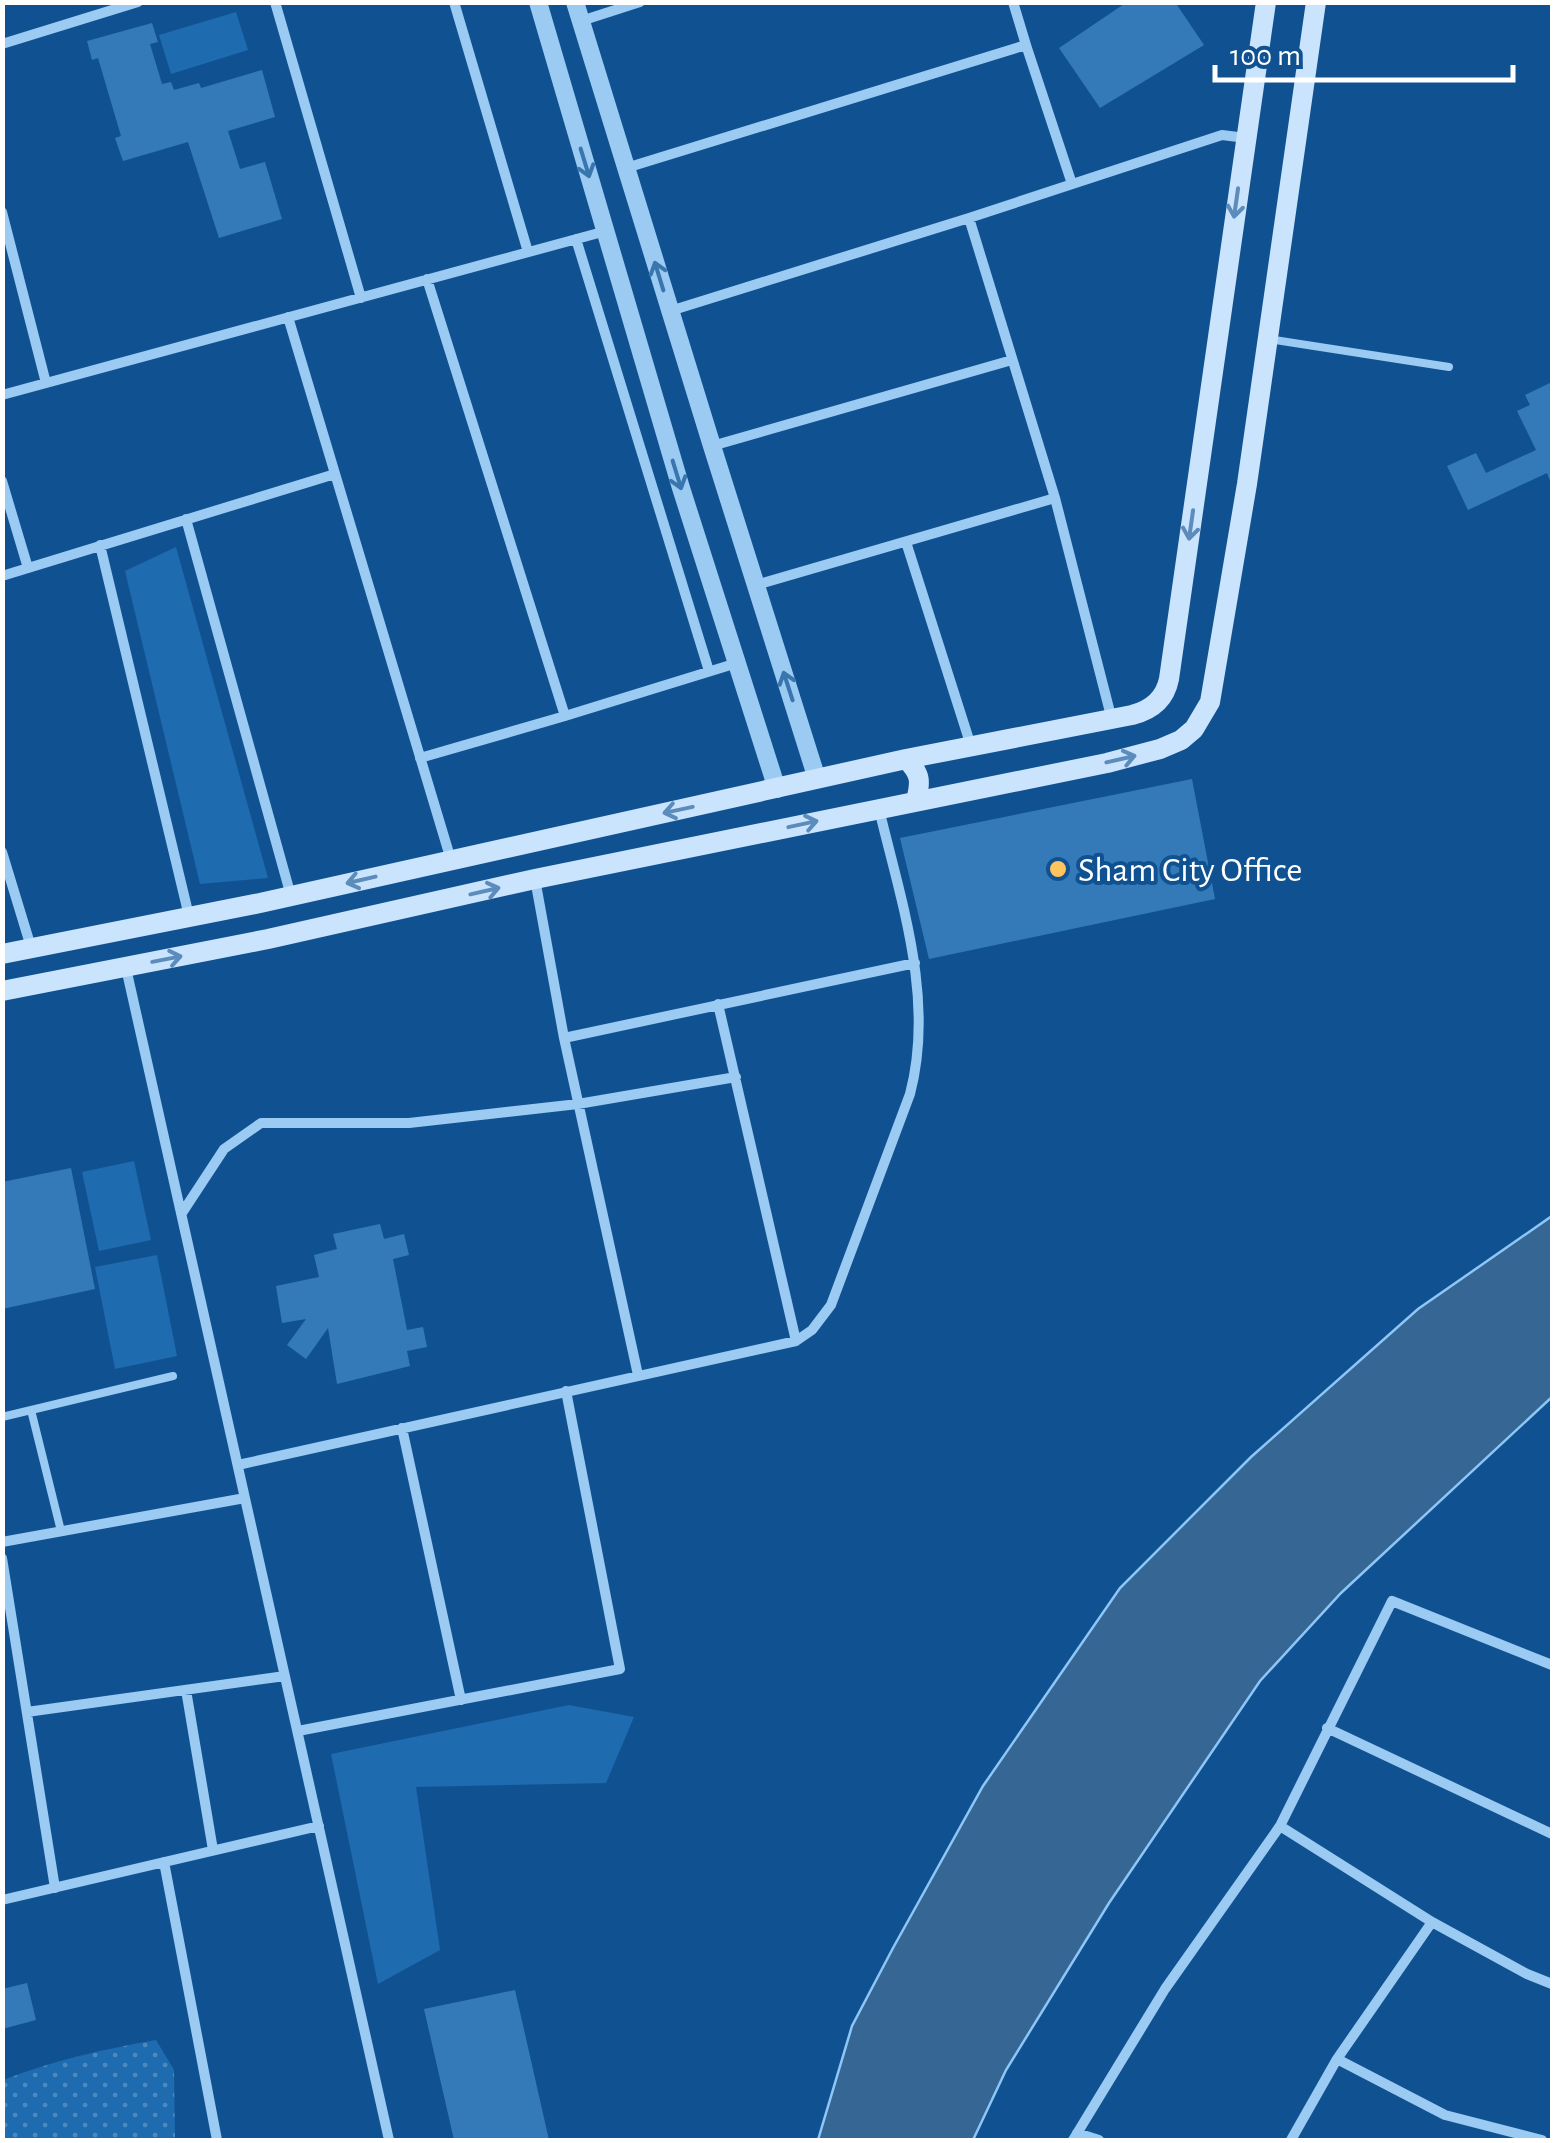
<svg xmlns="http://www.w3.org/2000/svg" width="1555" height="2143" viewBox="0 0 1555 2143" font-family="'Alegreya Sans',sans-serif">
  <defs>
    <pattern id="park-dots" width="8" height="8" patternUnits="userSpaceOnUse" patternTransform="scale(2.5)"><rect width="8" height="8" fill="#1f6baf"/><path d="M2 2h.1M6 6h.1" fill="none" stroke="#4c89bf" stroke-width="1.8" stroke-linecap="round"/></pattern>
  </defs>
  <rect width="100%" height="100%" fill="#105291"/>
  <path fill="url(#park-dots)" d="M156 2040 174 2070 175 2140H3V2080C52 2061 104 2049 156 2040Z"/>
  <path fill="#1f6baf" d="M236 12 248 50 171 74 159 35Z
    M176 547 268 878 200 884 125 571Z
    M134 1161 151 1240 99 1251 82 1172Z
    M157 1255 177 1356 115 1369 95 1267Z
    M569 1705 634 1717 606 1783 416 1787 440 1950 378 1984 331 1754Z"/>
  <path fill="#356694" stroke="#8dc6f7" stroke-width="2.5" d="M1552 1216V1397L1341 1593 1260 1681 1109 1903 1006 2070 973 2140H818L852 2026 893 1948 983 1786 1120 1588 1251 1457 1418 1309Z"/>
  <path fill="#347ab9" d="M1127 2H1175L1204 45 1100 108 1059 48Z
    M152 23 158 42 150 44 162 84 171 82 174 90 199 83 201 88 262 70 275 117 228 131 240 169 265 162 282 219 219 238 188 142 123 161 115 138 121 136 98 58 92 60 87 41Z
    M1552 382V486L1547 473 1468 510 1447 466 1476 453 1486 473 1536 450 1517 411 1530 405 1525 395Z
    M1192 779 1215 899 929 959 900 838Z
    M71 1168 95 1289 2 1309V1182Z
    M380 1224 384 1239 404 1234 409 1255 393 1259 407 1330 423 1327 427 1347 407 1351 410 1366 337 1384 328 1328 306 1359 287 1345 306 1319 282 1323 276 1286 319 1277 314 1255 337 1249 333 1234Z
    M27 1983 36 2020 2 2029V1989Z
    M515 1990 549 2140H454L424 2009Z"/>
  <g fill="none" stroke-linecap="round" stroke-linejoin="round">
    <path stroke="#9bcaf3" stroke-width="8" d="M1268 339 1449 367
      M31 1410 61 1531
      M2 1417 173 1376"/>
    <path stroke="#9bcaf3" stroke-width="10" d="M275 2 361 298
      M454 2 528 252
      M1013 2 1026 45
      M581 21 640 2
      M2 44 138 2
      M626 168 1026 45 1072 184
      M2 212 46 383
      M969 218 1055 498 1112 720
      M576 239 709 671
      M427 279 565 716
      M670 311 969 218 1222 135 1246 138
      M288 317 451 860
      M2 395 606 231
      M712 446 1012 360
      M2 481 28 568
      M186 519 291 896
      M906 542 971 746
      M100 545 189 916
      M2 576 335 474
      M756 585 1055 498
      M420 758 565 716 737 663
      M2 852 31 947
      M535 879 564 1038 638 1375
      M126 968 389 2140
      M718 1004 796 1341
      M564 1038 915 963
      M182 1213 224 1149 261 1123H409L578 1104 736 1077
      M402 1428 461 1700
      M238 1465 796 1341 812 1330 831 1305 910 1094C935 999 901 901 879 809
      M2 1542 245 1498
      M2 1558 55 1888
      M186 1690 213 1850
      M27 1712 285 1676
      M1327 1728 1552 1834
      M298 1731 620 1669 566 1391
      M1280 1826 1432 1922 1527 1974 1552 1984
      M164 1862 217 2140
      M2 1900 319 1826
      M1337 2059 1445 2115 1542 2140
      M1077 2133 1099 2140
      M1073 2140 1165 1989 1280 1826 1392 1601 1552 1665
      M1291 2140 1337 2059 1432 1922"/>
    <path stroke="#9bcaf3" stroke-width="18" d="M538 2 681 488 777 789
      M575 2 712 446 817 779"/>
    <path stroke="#cbe4fd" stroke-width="20" d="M906 759C921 774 921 781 916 801
      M2 954 260 903 906 759 1132 715C1152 710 1165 699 1169 679L1266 2
      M2 991 268 939 535 879 1107 763 1160 749 1181 740 1194 729 1210 702 1247 484 1316 2"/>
  </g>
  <defs><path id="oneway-shaft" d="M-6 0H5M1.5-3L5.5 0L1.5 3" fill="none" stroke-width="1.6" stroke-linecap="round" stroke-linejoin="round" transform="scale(2.5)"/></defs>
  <g stroke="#3a76ae">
    <use href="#oneway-shaft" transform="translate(585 163) rotate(73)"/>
    <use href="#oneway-shaft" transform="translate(659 276) rotate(-107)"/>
    <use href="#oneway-shaft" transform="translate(677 475) rotate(73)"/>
    <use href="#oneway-shaft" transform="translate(788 686) rotate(-108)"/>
  </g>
  <g stroke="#5b8cbc">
    <use href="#oneway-shaft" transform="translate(1236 203) rotate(98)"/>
    <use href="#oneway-shaft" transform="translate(1191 525) rotate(98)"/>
    <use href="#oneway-shaft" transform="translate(1121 759) rotate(-13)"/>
    <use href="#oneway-shaft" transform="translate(678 810) rotate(168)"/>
    <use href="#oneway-shaft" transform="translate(803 824) rotate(-12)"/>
    <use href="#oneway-shaft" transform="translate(361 880) rotate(167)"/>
    <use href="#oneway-shaft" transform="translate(485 891) rotate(-13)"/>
    <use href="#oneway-shaft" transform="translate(167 959) rotate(-11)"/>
  </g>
  <circle fill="#ffc45d" stroke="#105291" stroke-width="4" cx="1058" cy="869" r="10"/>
  <g text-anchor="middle" stroke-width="8" stroke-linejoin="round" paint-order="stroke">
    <g font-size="35" fill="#fff" stroke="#105291" text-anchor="start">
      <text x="1078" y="881">Sham City Office</text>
    </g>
  </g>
  <rect width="1555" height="2143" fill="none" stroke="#ffffff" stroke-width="10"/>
  <path d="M1215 65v15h298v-15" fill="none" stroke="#ffffff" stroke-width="5"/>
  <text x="1230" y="65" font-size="30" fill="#ffffff" stroke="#105291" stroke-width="8" paint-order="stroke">100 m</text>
</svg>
